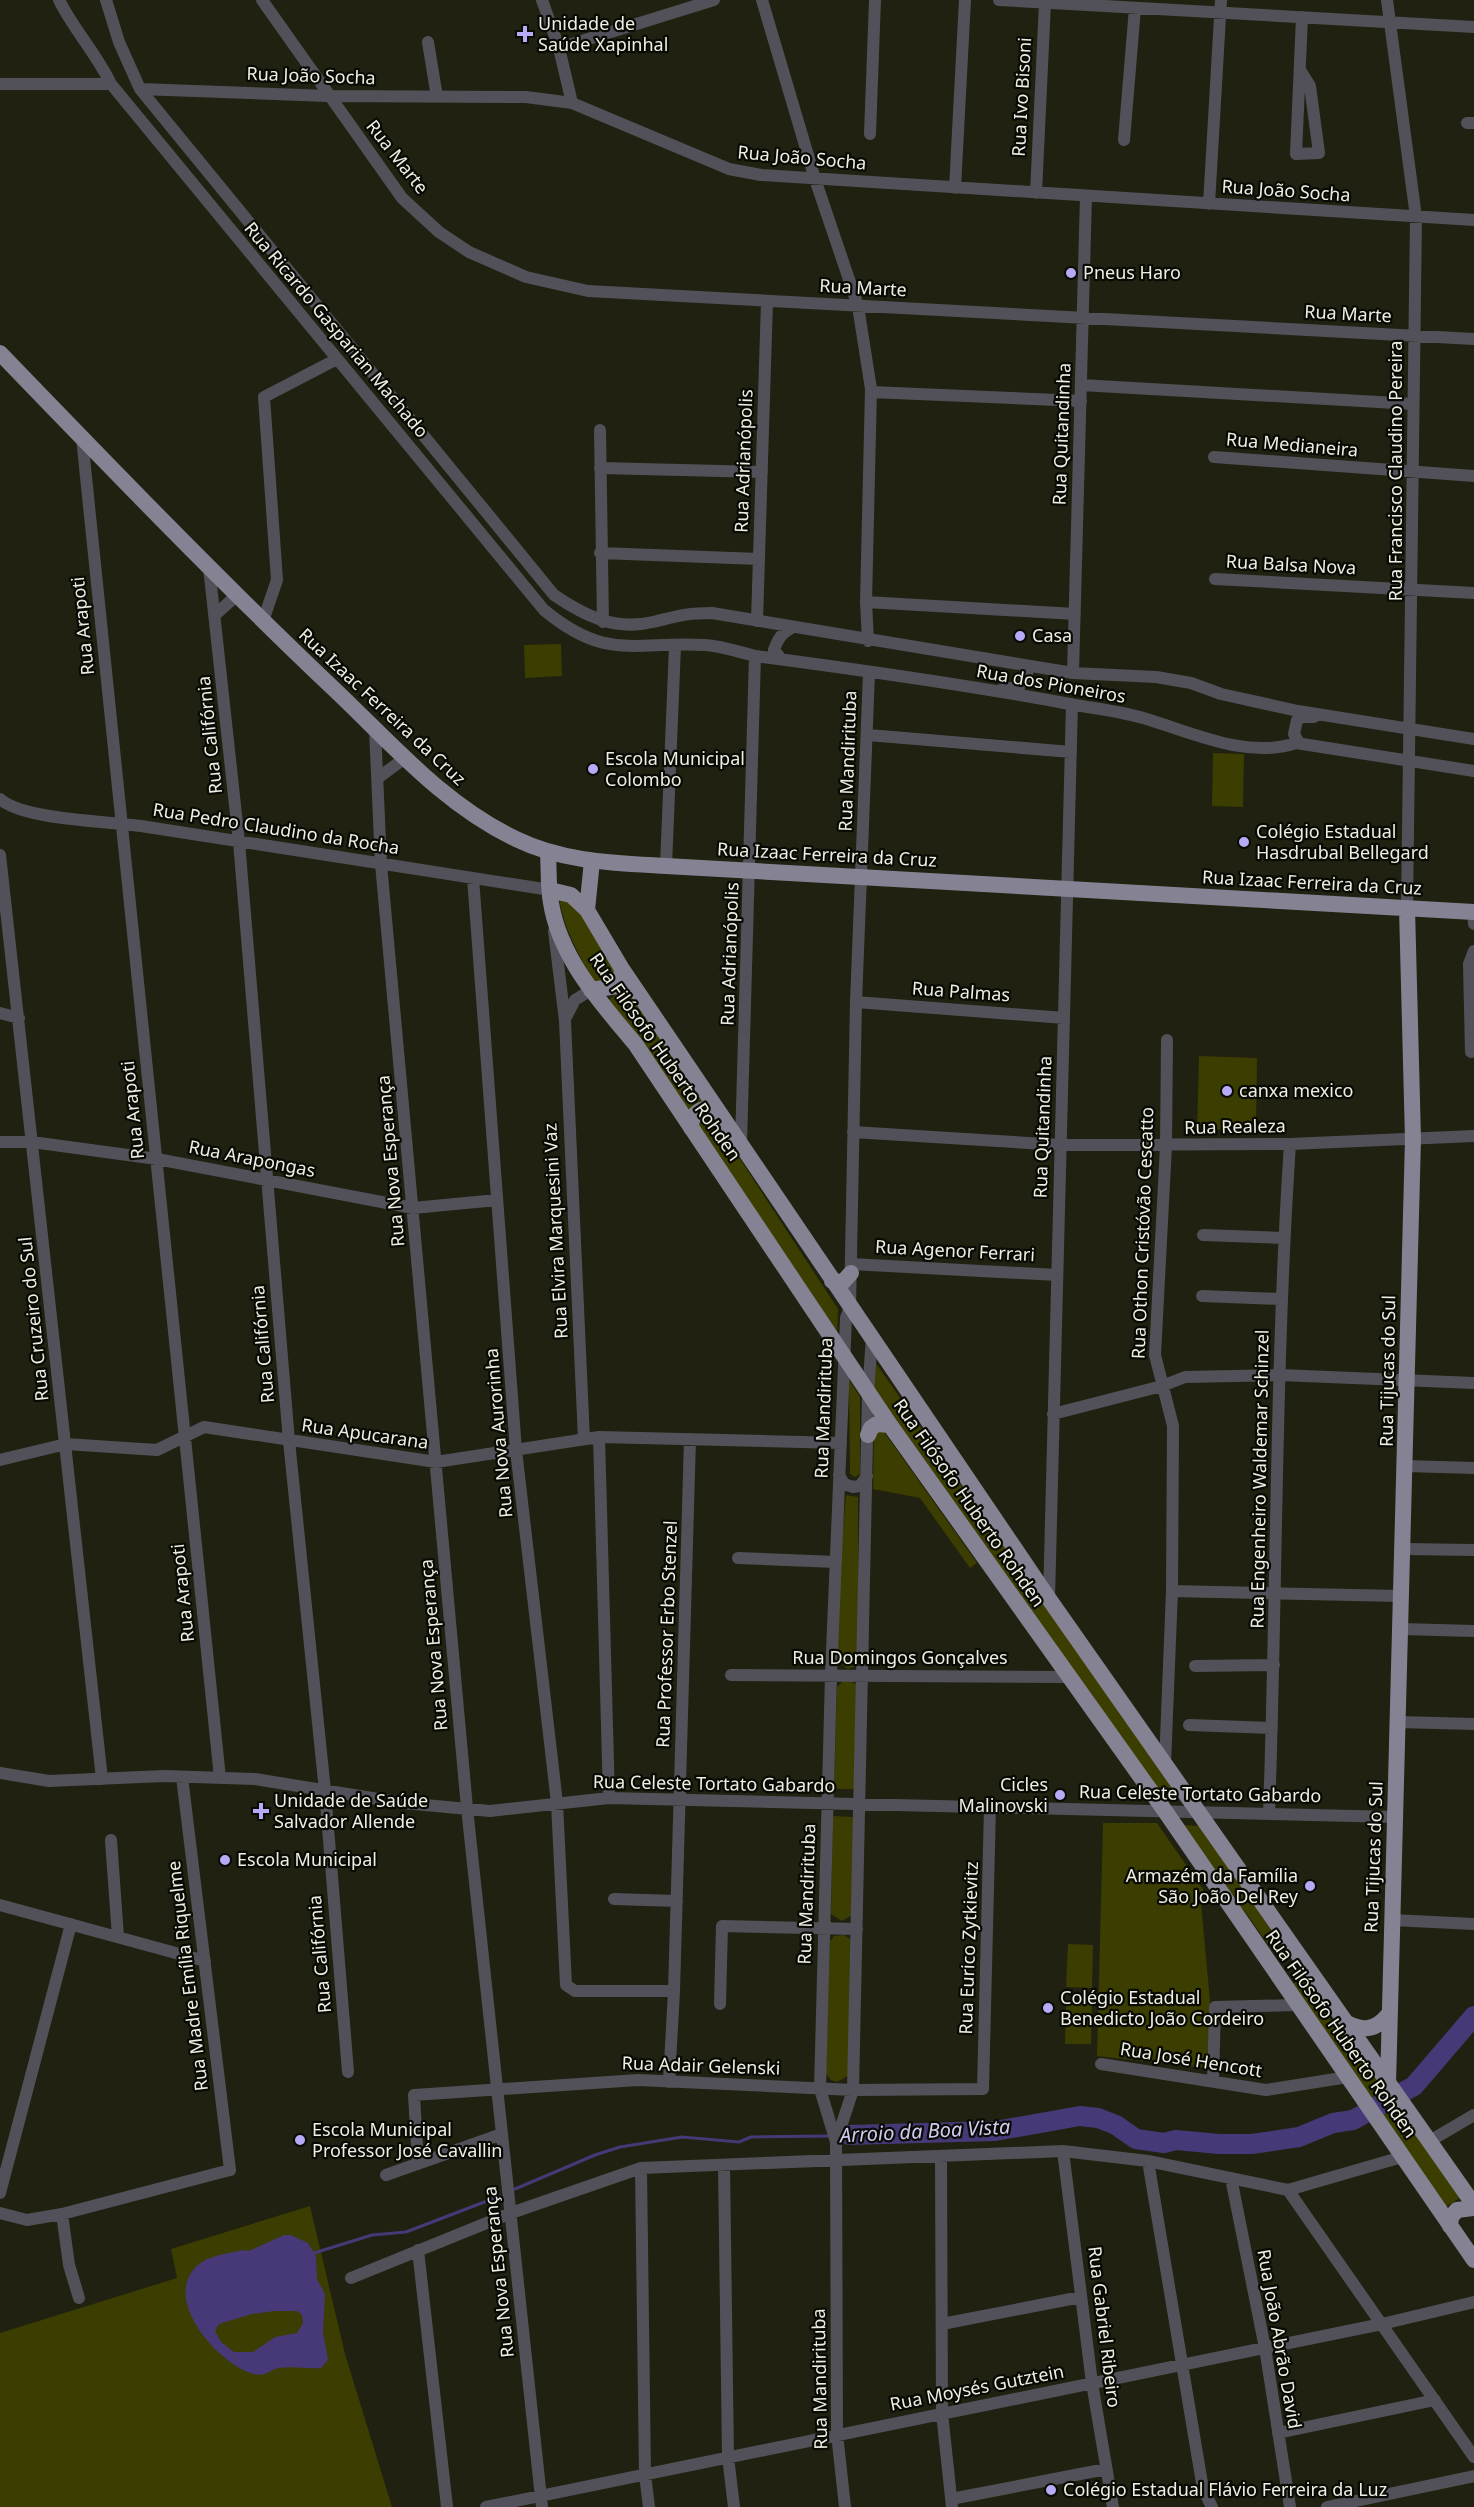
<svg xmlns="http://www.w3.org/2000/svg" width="1474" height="2507" viewBox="0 0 1474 2507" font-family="'Noto Sans',sans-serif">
  <rect width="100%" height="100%" fill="#202110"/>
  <path fill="#3c3d00" d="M561 644 562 676 525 678 524 645Z
    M1213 753 1244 754 1243 807 1212 806Z
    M570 897 614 970 612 979 594 982C579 955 564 929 559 899Z
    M625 987 703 1103 688 1111 606 1002Z
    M1199 1056 1257 1058 1256 1128 1197 1131Z
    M705 1117 728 1152 736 1153 838 1309 837 1337 695 1122Z
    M875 1362 1180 1797H1162L872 1388Z
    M849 1380 860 1397V1474L855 1477 850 1474Z
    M882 1429 977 1563 970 1568 920 1498 873 1489 874 1435Z
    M846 1495 858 1497V1665L848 1669 837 1661 840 1562Z
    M843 1681H850L856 1684 855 1789H834L837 1687Z
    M833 1816 855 1817 852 1915 842 1921 831 1914Z
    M1103 1823H1157L1209 1898 1201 1903 1210 2001 1207 2068 1097 2056Z
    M1182 1825 1200 1826 1283 1947 1281 1953H1274L1246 1913 1229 1895Z
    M844 1935 850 1939 849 2075 837 2082 831 2080 826 2074 830 1941 834 1936Z
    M1068 1944 1093 1945 1092 1988 1066 1987Z
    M1298 1979 1303 1980 1329 2018 1344 2033 1461 2197 1446 2207 1293 1984Z
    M1066 2001 1092 2002 1091 2044H1065Z
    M310 2206 345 2354 392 2507H0V2333L177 2278 171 2249Z"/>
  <path fill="#473977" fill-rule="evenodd" d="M284 2235H291L308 2243 316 2256 317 2279 325 2294 323 2332 328 2360 321 2368C307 2369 293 2366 279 2368 269 2370 266 2377 254 2374 218 2365 160 2298 198 2265 209 2255 228 2254 242 2250L249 2251ZM275 2311H297L302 2315 303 2323 297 2333 275 2337 253 2352H234L221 2342 215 2331 219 2324 252 2314Z"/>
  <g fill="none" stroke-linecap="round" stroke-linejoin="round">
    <path stroke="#473977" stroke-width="3" d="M515 2189 595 2155 620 2147 682 2137 739 2142 751 2137 829 2136
      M314 2253 372 2235 406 2232 500 2196"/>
    <path stroke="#473977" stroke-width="20" d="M849 2135 995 2131 1080 2116 1098 2118 1116 2125 1136 2139 1164 2143 1176 2140 1219 2144H1252L1299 2137 1333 2123 1353 2120 1414 2086 1474 2016"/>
    <path stroke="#525159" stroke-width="12" d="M59 0C74 30 96 53 111 84L544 610C607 662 634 641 705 645 722 646 739 652 755 656 862 670 969 685 1075 705 1099 709 1126 712 1150 720 1195 734 1249 759 1296 743L1474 771
      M106 0 119 42 140 89 554 595C585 616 615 631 653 622 678 616 685 613 712 613L1073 673 1156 677 1191 683 1221 694 1298 711 1474 739
      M262 0 402 198 439 232 469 252 526 277 588 291 1474 339
      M542 0 559 48 572 103
      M762 0 815 179 858 306 871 389 866 602 868 641
      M999 0 1474 27
      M1387 0 1416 217 1407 908
      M428 42 437 97
      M559 48 714 0
      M1300 70 1310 86 1319 153 1296 154 1302 17
      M0 84H111
      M140 89 328 96 526 97 572 103 729 169 761 175 1474 220
      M1467 123H1474
      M870 134 875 0
      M1124 140 1135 8
      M955 188 965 0
      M1036 193 1045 3
      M1209 204 1221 0
      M1081 385 1413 404
      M871 392 1081 401
      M600 430 603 622
      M82 438 220 1778
      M1214 457 1474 476
      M600 468 762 472
      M600 553 759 559
      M209 567 239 842 289 1441 325 1791 348 2072
      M1215 579 1474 593
      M866 602 1075 614
      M216 614 236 596
      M263 621 277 580 264 397 337 359
      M757 621 767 301
      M781 659 774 650C778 638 782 633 793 627
      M1073 673 1086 196
      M1002 689 1019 687 1027 675V666
      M375 729 381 864 467 1808 542 2507
      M868 735 1071 752
      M1299 743 1294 734 1297 720 1303 717H1314
      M378 778 405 758
      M0 799C24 820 107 821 141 826 277 847 413 869 550 890
      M0 855 102 1779
      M666 866 675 646
      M473 878 516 1450 557 1803 566 1985 575 1991H674
      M1473 912 1474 924
      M554 931 565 1021 584 1439
      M856 1002 1064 1018
      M0 1013 19 1018
      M566 1017 575 1000 591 990
      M1471 1052 1469 964 1474 951
      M853 1132 1060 1145 1290 1144 1474 1136
      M0 1142H32L157 1159 413 1208 497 1200
      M741 1143 755 656
      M1203 1235 1284 1238
      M851 1264 1057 1275
      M1202 1296 1281 1299
      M1053 1414 1162 1386 1185 1377 1280 1375 1474 1383
      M599 1437 609 1798
      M0 1460 66 1444 157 1450 204 1427 436 1462 599 1437 841 1443
      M1405 1466 1474 1468
      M839 1475 844 1484 853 1487 860 1486 867 1476
      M1403 1549 1474 1550
      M738 1558 836 1562
      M1172 1591 1401 1596
      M1049 1599 1072 704
      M1401 1629 1474 1631
      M1195 1666 1274 1665
      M731 1675 1068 1677
      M1398 1722 1474 1724
      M1189 1725 1272 1728
      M1165 1764 1172 1591 1173 1426 1155 1355 1166 1146 1167 1040
      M0 1773 49 1781 164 1776 255 1779 403 1803 490 1811 609 1798 1395 1817
      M1269 1814C1277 1591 1275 1367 1290 1144
      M111 1840 118 1937
      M614 1899 677 1901
      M0 1905 205 1961
      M1392 1920 1474 1924
      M720 2004 722 1926 857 1929
      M1101 2064 1266 2090 1348 2077
      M1213 2080 1215 2007 1298 2005
      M669 2082 674 1991 690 1439
      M836 2142 820 2089 831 1675 846 1318 850 1307 856 1002 869 673
      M1428 2142 1474 2115
      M1063 2151 1092 2383 1113 2507
      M941 2156 942 2413 952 2507
      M1148 2161 1203 2489 1212 2507
      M418 2164 414 2095 638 2080 853 2090 983 2089 990 1807
      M724 2165 728 2457 734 2507
      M641 2168 645 2475 649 2507
      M386 2175 502 2134
      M1231 2178 1265 2348 1290 2507
      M1288 2190 1474 2457
      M0 2193 71 1924
      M0 2213 27 2220 62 2214 230 2170 182 1777
      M62 2214 69 2265 79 2298
      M418 2250 447 2507
      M351 2278 511 2213 641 2168 1063 2151 1148 2161 1288 2190 1402 2157
      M942 2324 1081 2297
      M1278 2433 1435 2400
      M951 2499 1106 2469
      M486 2507 1382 2324 1474 2302
      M845 2507 837 2434 836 2142 853 2090 868 1394 872 1336
      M1327 2507 1474 2476"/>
    <path stroke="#858393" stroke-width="16" d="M0 353C110 467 220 581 335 690 392 744 444 805 516 839 563 862 614 863 666 866L1474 912
      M548 853C549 869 548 887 551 903 560 959 602 1004 636 1045L890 1425 1165 1811 1474 2260
      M592 861 587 910 622 969 1049 1599 1474 2205
      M550 890 571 895 587 910
      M591 990 617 986 620 981 622 969
      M691 1128C691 1112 703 1105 718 1111
      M832 1281 843 1282 851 1273
      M868 1435 871 1428 877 1424 890 1425
      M1345 2022C1362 2032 1376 2030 1388 2015
      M1388 2084 1413 1139 1407 908
      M1450 2226 1451 2217 1457 2210 1474 2208"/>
  </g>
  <g fill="#b7abf8" stroke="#090a04" stroke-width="2">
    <path d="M522 25h6v6h6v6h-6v6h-6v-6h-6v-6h6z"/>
    <circle cx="1071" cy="273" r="6"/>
    <circle cx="1020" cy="636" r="6"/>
    <circle cx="593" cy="769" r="6"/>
    <circle cx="1244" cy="842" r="6"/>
    <circle cx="1227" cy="1091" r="6"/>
    <circle cx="1060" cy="1795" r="6"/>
    <path d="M258 1802h6v6h6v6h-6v6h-6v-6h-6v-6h6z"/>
    <circle cx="225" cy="1860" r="6"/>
    <circle cx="1310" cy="1886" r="6"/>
    <circle cx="1048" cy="2008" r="6"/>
    <circle cx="300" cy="2140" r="6"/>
    <circle cx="1051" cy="2490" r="6"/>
  </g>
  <g text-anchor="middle" stroke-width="4.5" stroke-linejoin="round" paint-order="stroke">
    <g font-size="18" fill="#eeefe4" stroke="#090a04" text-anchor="start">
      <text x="538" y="30">Unidade de<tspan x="538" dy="21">Saúde Xapinhal</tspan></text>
      <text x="1083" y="279">Pneus Haro</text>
      <text x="1032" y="642">Casa</text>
      <text x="605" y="765">Escola Municipal<tspan x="605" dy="21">Colombo</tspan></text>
      <text x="1256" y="838">Colégio Estadual<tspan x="1256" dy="21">Hasdrubal Bellegard</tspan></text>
      <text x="1239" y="1097">canxa mexico</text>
      <text x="1048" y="1791" text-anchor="end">Cicles<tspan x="1048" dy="21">Malinovski</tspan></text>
      <text x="274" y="1807">Unidade de Saúde<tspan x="274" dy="21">Salvador Allende</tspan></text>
      <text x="237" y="1866">Escola Municipal</text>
      <text x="1298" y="1882" text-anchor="end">Armazém da Família<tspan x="1298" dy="21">São João Del Rey</tspan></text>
      <text x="1060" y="2004">Colégio Estadual<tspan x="1060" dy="21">Benedicto João Cordeiro</tspan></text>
      <text x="312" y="2136">Escola Municipal<tspan x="312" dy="21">Professor José Cavallin</tspan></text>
      <text x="1063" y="2496">Colégio Estadual Flávio Ferreira da Luz</text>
    </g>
    <g font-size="18" fill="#eeefe4" stroke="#090a04">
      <text transform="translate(311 76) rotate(2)" y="6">Rua João Socha</text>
      <text transform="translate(1022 97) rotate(-87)" y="6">Rua Ivo Bisoni</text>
      <text transform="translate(397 157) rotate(52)" y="6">Rua Marte</text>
      <text transform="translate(802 158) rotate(5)" y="6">Rua João Socha</text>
      <text transform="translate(1286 191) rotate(4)" y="6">Rua João Socha</text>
      <text transform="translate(863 288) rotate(3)" y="6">Rua Marte</text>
      <text transform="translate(1348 314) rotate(3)" y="6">Rua Marte</text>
      <text transform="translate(336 330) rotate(50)" y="6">Rua Ricardo Gasparian Machado</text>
      <text transform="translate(1062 434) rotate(-88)" y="6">Rua Quitandinha</text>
      <text transform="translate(1292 445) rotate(5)" y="6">Rua Medianeira</text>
      <text transform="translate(744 461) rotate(-88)" y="6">Rua Adrianópolis</text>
      <text transform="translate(1396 471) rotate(-90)" y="6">Rua Francisco Claudino Pereira</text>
      <text transform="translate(1291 565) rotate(3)" y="6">Rua Balsa Nova</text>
      <text transform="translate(83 626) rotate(-96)" y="6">Rua Arapoti</text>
      <text transform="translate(1051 684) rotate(10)" y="6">Rua dos Pioneiros</text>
      <text transform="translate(382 707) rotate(43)" y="6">Rua Izaac Ferreira da Cruz</text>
      <text transform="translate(210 735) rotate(-96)" y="6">Rua Califórnia</text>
      <text transform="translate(848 761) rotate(-88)" y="6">Rua Mandirituba</text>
      <text transform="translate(276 829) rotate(9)" y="6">Rua Pedro Claudino da Rocha</text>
      <text transform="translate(827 855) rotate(3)" y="6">Rua Izaac Ferreira da Cruz</text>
      <text transform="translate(1312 883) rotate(3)" y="6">Rua Izaac Ferreira da Cruz</text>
      <text transform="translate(730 954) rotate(-88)" y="6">Rua Adrianópolis</text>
      <text transform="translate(961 992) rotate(4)" y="6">Rua Palmas</text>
      <text transform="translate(665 1057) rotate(55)" y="6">Rua Filósofo Huberto Rohden</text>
      <text transform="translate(133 1110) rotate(-96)" y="6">Rua Arapoti</text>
      <text transform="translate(1043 1127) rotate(-88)" y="6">Rua Quitandinha</text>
      <text transform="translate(1235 1127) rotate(-1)" y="6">Rua Realeza</text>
      <text transform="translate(252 1159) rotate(11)" y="6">Rua Arapongas</text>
      <text transform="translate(391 1161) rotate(-95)" y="6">Rua Nova Esperança</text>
      <text transform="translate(556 1231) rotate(-93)" y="6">Rua Elvira Marquesini Vaz</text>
      <text transform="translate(1143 1233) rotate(-88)" y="6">Rua Othon Cristóvão Cescatto</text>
      <text transform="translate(955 1251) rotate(3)" y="6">Rua Agenor Ferrari</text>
      <text transform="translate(34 1319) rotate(-96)" y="6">Rua Cruzeiro do Sul</text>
      <text transform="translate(263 1344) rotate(-95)" y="6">Rua Califórnia</text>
      <text transform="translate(1388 1371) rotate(-89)" y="6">Rua Tijucas do Sul</text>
      <text transform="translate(824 1408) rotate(-88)" y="6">Rua Mandirituba</text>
      <text transform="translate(499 1433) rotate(-95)" y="6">Rua Nova Aurorinha</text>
      <text transform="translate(365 1434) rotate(8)" y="6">Rua Apucarana</text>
      <text transform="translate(1260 1479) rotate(-89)" y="6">Rua Engenheiro Waldemar Schinzel</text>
      <text transform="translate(969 1503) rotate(55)" y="6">Rua Filósofo Huberto Rohden</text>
      <text transform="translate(183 1593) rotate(-96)" y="6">Rua Arapoti</text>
      <text transform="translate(667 1634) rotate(-88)" y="6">Rua Professor Erbo Stenzel</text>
      <text transform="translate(434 1645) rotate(-95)" y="6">Rua Nova Esperança</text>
      <text x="900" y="1664">Rua Domingos Gonçalves</text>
      <text transform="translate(714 1784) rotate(1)" y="6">Rua Celeste Tortato Gabardo</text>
      <text transform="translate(1200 1794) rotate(1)" y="6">Rua Celeste Tortato Gabardo</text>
      <text transform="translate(1374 1857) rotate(-88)" y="6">Rua Tijucas do Sul</text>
      <text transform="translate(807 1894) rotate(-88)" y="6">Rua Mandirituba</text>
      <text transform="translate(969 1948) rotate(-88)" y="6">Rua Eurico Zytkievitz</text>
      <text transform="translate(320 1954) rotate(-95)" y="6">Rua Califórnia</text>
      <text transform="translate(188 1976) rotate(-97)" y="6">Rua Madre Emília Riquelme</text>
      <text transform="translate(1341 2034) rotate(55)" y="6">Rua Filósofo Huberto Rohden</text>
      <text transform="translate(1191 2060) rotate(9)" y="6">Rua José Hencott</text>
      <text transform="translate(701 2066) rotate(2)" y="6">Rua Adair Gelenski</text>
      <text transform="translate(499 2272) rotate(-96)" y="6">Rua Nova Esperança</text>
      <text transform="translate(1104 2327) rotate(83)" y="6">Rua Gabriel Ribeiro</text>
      <text transform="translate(1279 2339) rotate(80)" y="6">Rua João Abrão David</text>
      <text transform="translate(820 2379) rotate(-91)" y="6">Rua Mandirituba</text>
      <text transform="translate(977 2388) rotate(-11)" y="6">Rua Moysés Gutztein</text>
    </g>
    <g font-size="20" font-style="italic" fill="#d1ccf2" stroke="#090a04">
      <text transform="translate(925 2131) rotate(-3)" y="7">Arroio da Boa Vista</text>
    </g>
  </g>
</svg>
